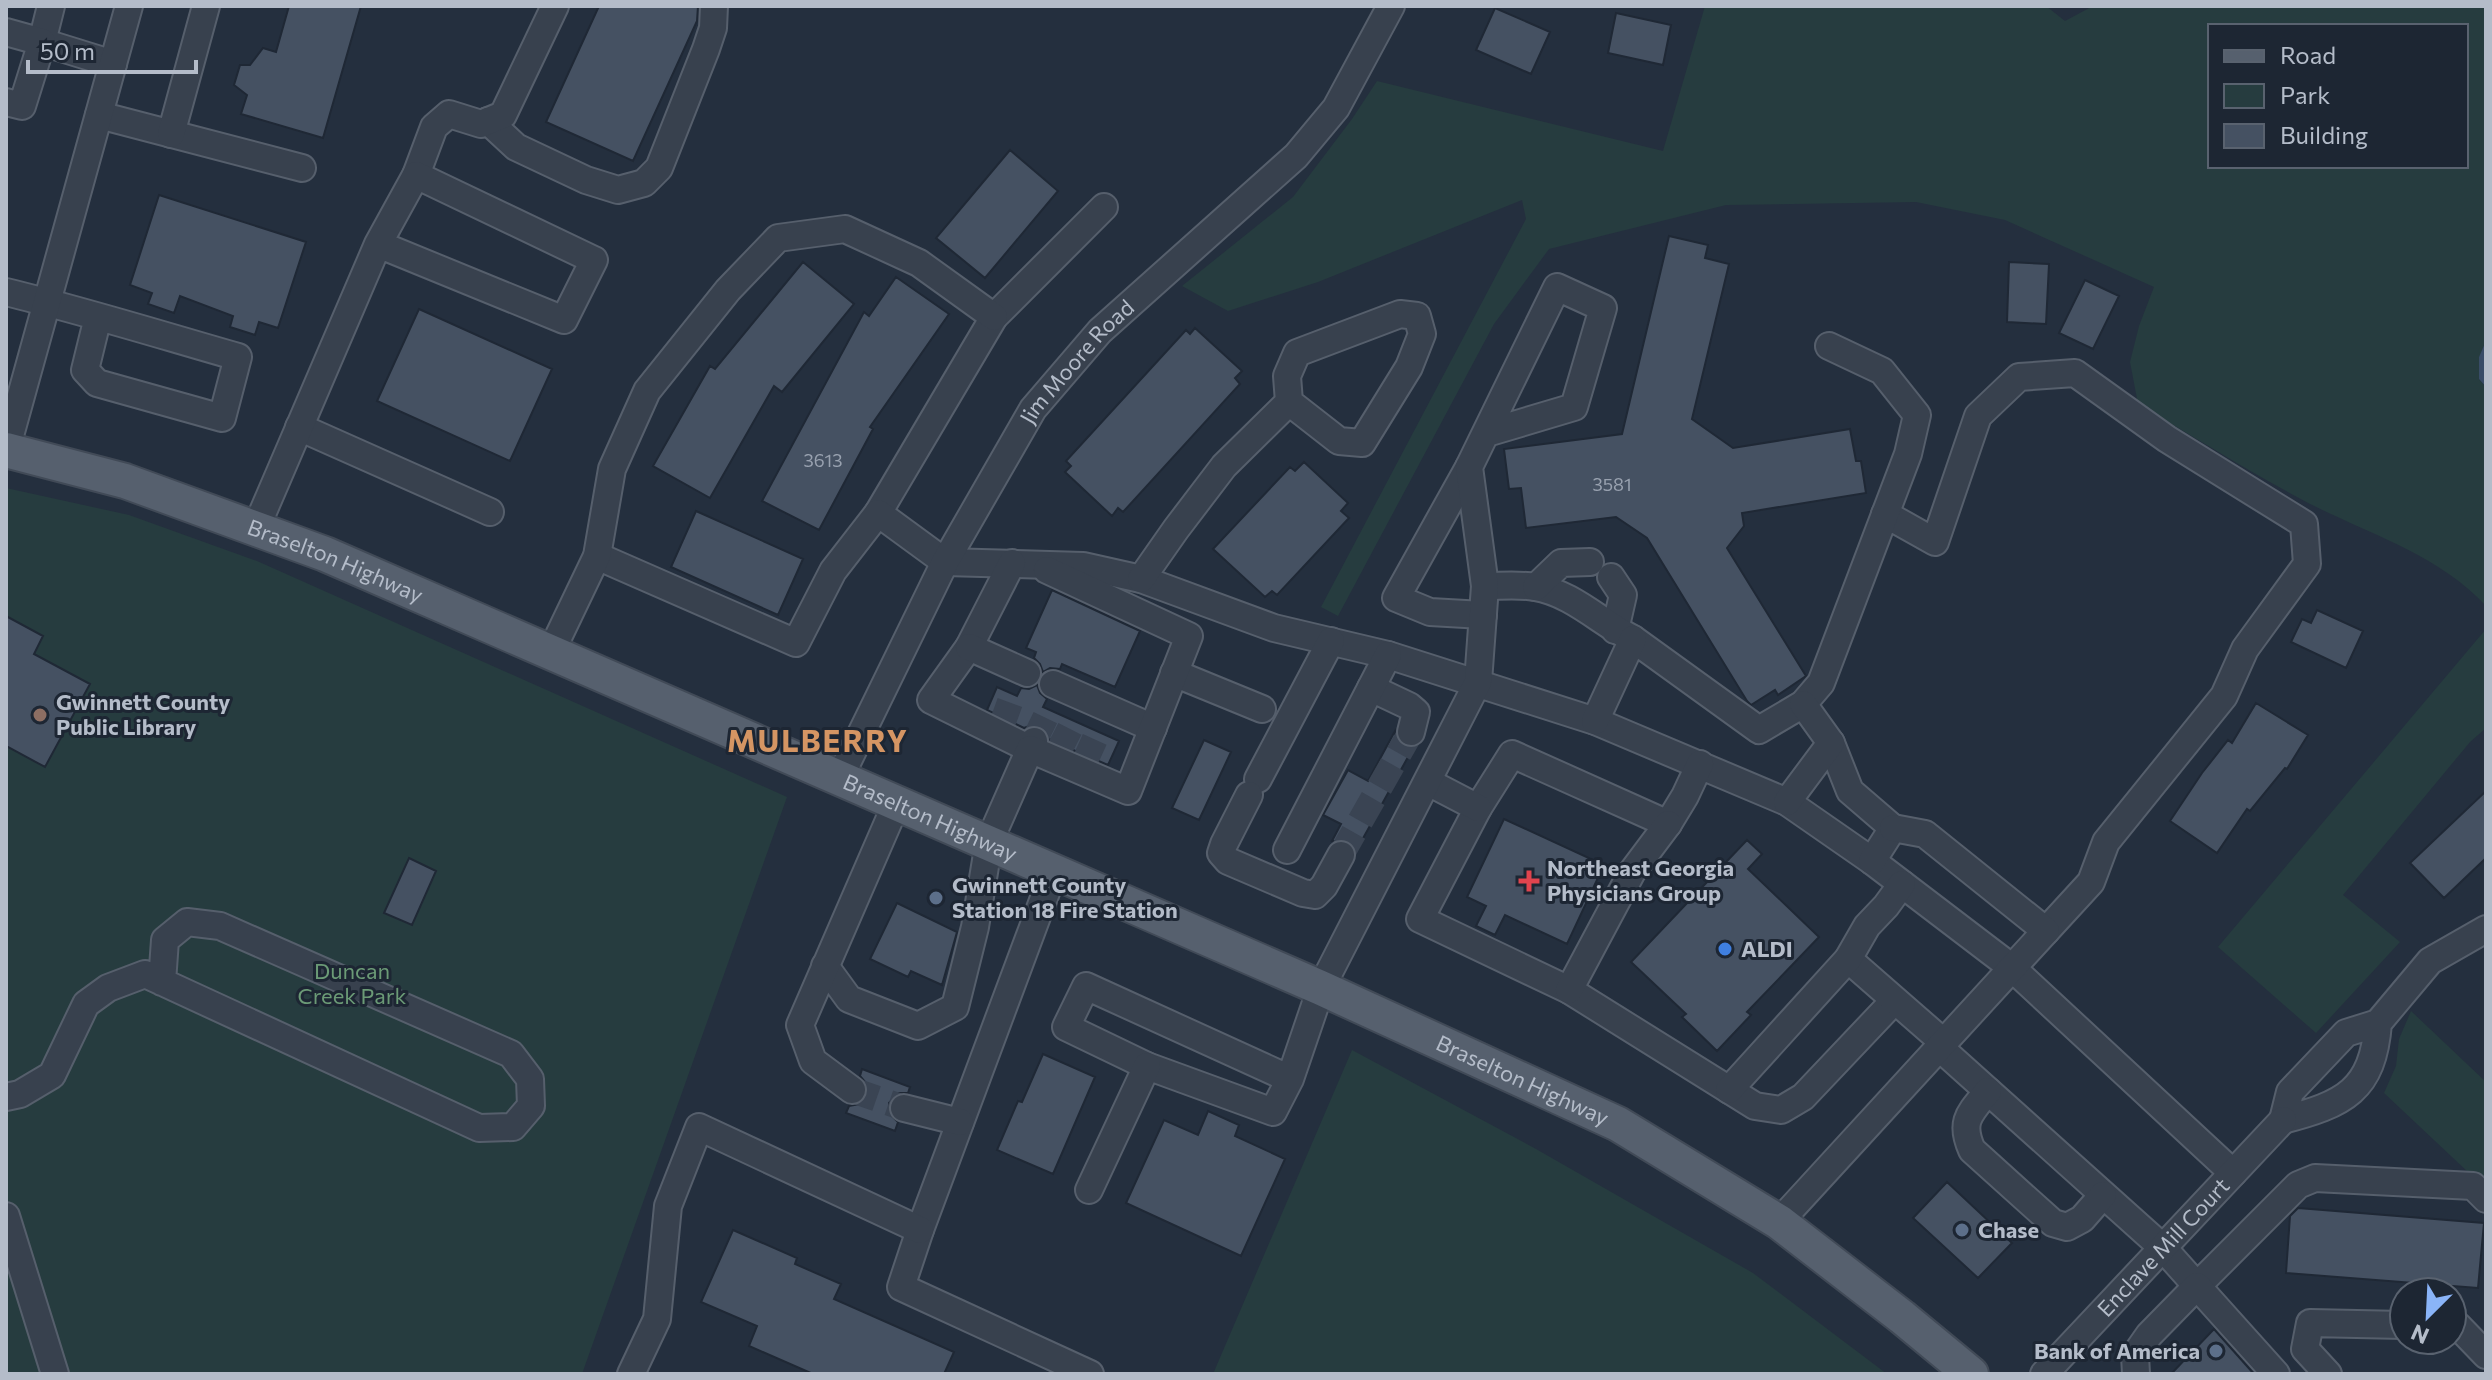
<svg xmlns="http://www.w3.org/2000/svg" width="2492" height="1380" viewBox="0 0 2492 1380" font-family="Commissioner,sans-serif">
  <rect width="100%" height="100%" fill="#242f3e"/>
  <path fill="#263c3f" fill-rule="evenodd" d="M1705 6H2046L2065 21 2093 6H2486V341L2479 358V379L2486 387V606C2437 552 2359 531 2297 497 2243 468 2191 435 2138 404L2130 362 2139 326 2154 287 2005 220 1916 202 1726 205 1549 249 1494 324 1338 616 1321 607 1526 219 1522 200 1318 282 1228 311 1182 286 1293 197 1352 119 1377 81 1663 151ZM2210 26H2466V166H2210Z
    M6 488 129 515 257 561 787 797 582 1374H6Z
    M2486 629V728L2470 742 2343 895 2400 942 2316 1033 2218 947Z
    M2411 1011 2486 1082V1189L2384 1093 2396 1066 2399 1039Z
    M1352 1050 1536 1149 1753 1273 1887 1374H1213Z"/>
  <path fill="#394c67" d="M2486 341V387L2479 379V357Z"/>
  <path fill="#455162" stroke="#1f2835" stroke-width="2" d="M289 6H361L323 138 241 114 247 95 234 85 240 65H250L263 48 276 52Z
    M599 6H698L697 21 633 161 546 122Z
    M1495 8 1550 32 1531 74 1476 50Z
    M1616 13 1671 25 1663 65 1608 53Z
    M1010 150 1058 191 985 278 936 238Z
    M159 195 306 242 278 328 259 322 255 335 230 327 233 316 180 296 174 313 148 304 152 293 130 285Z
    M1669 236 1708 245 1705 258 1729 264 1692 419 1733 448 1850 429 1856 461H1861L1866 493 1742 513 1744 526 1727 548 1806 676 1778 695 1775 690 1751 705 1747 701 1647 538 1616 517 1526 528 1521 488 1509 489 1504 449 1622 434Z
    M803 262 854 304 782 392 774 386 710 498 653 466 710 366 715 369Z
    M2009 262 2049 264 2046 324 2007 322Z
    M896 277 949 314 870 427 873 429 819 530 762 501 864 312 869 316Z
    M2085 280 2119 296 2093 349 2059 333Z
    M419 309 552 369 510 461 377 401Z
    M1195 328 1242 371 1235 378 1240 384 1123 512 1118 508 1112 516 1065 472 1071 466 1066 461 1186 330 1190 334Z
    M1304 462 1348 503 1341 511 1349 518 1277 595 1272 591 1265 597 1213 549 1290 467 1295 471Z
    M696 511 803 559 778 615 671 567Z
    M1052 590 1140 631 1115 687 1062 664 1060 669 1050 668 1043 672 1040 664 1034 658 1036 652 1026 648Z
    M2317 610 2363 631 2346 668 2291 642 2302 619 2311 623Z
    M6 616 43 636 34 654 90 684 45 767 6 746Z
    M1037 685 1040 693 1047 699 1043 707 1119 741 1108 765 1050 740 1047 732 1040 726 1032 725 1024 728 987 710 997 687 1017 696 1021 688 1029 689Z
    M2256 703 2308 735 2287 769 2285 768 2250 811 2247 809 2217 853 2170 821 2202 773 2228 740 2232 743Z
    M1395 731 1396 737 1400 744 1413 748 1356 851 1348 841H1332L1341 824 1323 815 1348 770 1368 781Z
    M1204 740 1231 752 1199 820 1172 808Z
    M2486 791V858L2444 898 2410 863Z
    M1504 819 1604 865 1567 944 1505 915 1495 935 1476 926 1486 906 1467 897Z
    M1747 840 1762 854 1748 869 1819 937 1747 1012 1751 1015 1717 1051 1682 1017 1686 1014 1631 962Z
    M409 858 436 871 412 925 384 913Z
    M897 903 957 932 942 985 911 971 908 977 870 959Z
    M1043 1054 1095 1077 1053 1174 997 1150 1018 1101 1022 1102Z
    M862 1069 910 1087 908 1093H899L889 1103V1113L898 1122 895 1131 846 1113 849 1106 859 1104 864 1100 868 1093 866 1083 860 1076Z
    M1208 1111 1239 1125 1235 1136 1285 1159 1241 1256 1126 1203 1164 1120 1198 1135Z
    M1947 1182 2012 1243 1978 1278 1913 1218Z
    M2298 1208 2484 1223 2478 1288 2286 1273 2290 1216Z
    M733 1230 797 1258 795 1264 841 1284 834 1299 954 1352 944 1374H813L749 1346 757 1326 701 1302Z
    M2214 1329 2254 1374H2171Z"/>
  <g fill="none" stroke-linecap="round" stroke-linejoin="round">
    <path stroke="#3a4453" stroke-width="26" stroke-dasharray="26 13" stroke-linecap="butt" d="M1001 727 1013 694
      M1034 741 1049 710
      M1058 752 1074 721
      M1084 763 1098 732
      M1341 855 1411 732
      M852 1090 904 1108"/>
    <defs>
      <g id="minor">
        <path d="M51 6 42 42 113 64"/>
        <path d="M6 32 42 42 22 106 6 102"/>
        <path d="M99 115 302 168"/>
        <path d="M488 121 516 147 586 180 618 190 644 183 659 168 706 49 713 28 714 6"/>
        <path d="M171 134 206 6"/>
        <path d="M416 175 434 127 449 114 481 124 503 115 555 6"/>
        <path d="M6 292C84 311 161 335 238 357L222 418 97 383 85 370 98 317"/>
        <path d="M299 427 490 512"/>
        <path d="M6 450 129 6"/>
        <path d="M1469 467 1396 598 1430 612 1483 615"/>
        <path d="M878 513 994 317 1104 207"/>
        <path d="M1885 514 1935 542 1978 416 2019 377 2075 373 2167 439 2304 524 2307 564 2245 649 2224 696 2106 842 2091 882 2046 931"/>
        <path d="M256 528 378 244 564 320 594 260 416 175 378 244"/>
        <path d="M597 556 796 643 833 571 878 513 945 562 1083 566 1141 579 1274 628 1388 655 1595 721 1787 802 1872 861 2011 967 2233 1173"/>
        <path d="M1012 563 969 647 931 700 1030 749 1034 741"/>
        <path d="M1611 577 1623 595 1615 630"/>
        <path d="M1141 579 1176 529 1224 466 1289 402 1339 441 1362 443 1409 367 1422 334 1417 316 1400 314 1297 353 1287 376 1289 402"/>
        <path d="M1485 586C1501 586 1519 584 1535 587 1572 593 1601 623 1633 639L1759 730 1803 704 1821 683 1908 454 1917 415 1882 371 1829 346"/>
        <path d="M1536 587 1561 563 1590 562"/>
        <path d="M969 647 1027 673"/>
        <path d="M551 652 597 556 612 469 647 391 728 290 778 238 845 229 919 263 994 317"/>
        <path d="M1174 673 1262 709"/>
        <path d="M1053 684 1153 728"/>
        <path d="M1371 688 1409 706 1416 712 1411 732"/>
        <path d="M1595 721 1633 639"/>
        <path d="M1831 743 1850 791 1893 828 1872 861"/>
        <path d="M1700 764 1685 796 1668 824 1512 754 1478 808 1420 919 1569 990 1755 1106 1781 1110 1803 1097 1894 1001"/>
        <path id="s1" d="M840 777 945 562 1033 409 1100 331 1296 156 1336 108 1391 6"/>
        <path d="M1258 779 1331 641"/>
        <path d="M1428 782 1478 808"/>
        <path d="M1249 795 1224 844 1221 853 1228 861 1303 893 1315 895 1324 886 1341 855"/>
        <path d="M1787 802 1831 743 1803 704"/>
        <path d="M1287 850 1388 655"/>
        <path d="M1054 871 920 1230 901 1287 1090 1374"/>
        <path d="M1848 959 1943 1042"/>
        <path d="M825 966 849 999 918 1026 955 1007 975 927 989 842 1030 749 1128 791 1189 636 1047 570"/>
        <path d="M1569 990 1632 872 1668 824"/>
        <path d="M2378 1023C2373 1091 2344 1104 2283 1120L2290 1092 2346 1033 2378 1023 2430 961 2486 929"/>
        <path d="M1939 1047 2163 1248 2197 1286 2298 1185 2315 1178 2473 1186 2486 1199"/>
        <path d="M1290 1079 1086 986 1066 1027 1147 1066 1273 1112 1290 1079 1321 988 1478 682 1485 586 1469 467 1557 287 1603 308 1574 407 1487 433"/>
        <path d="M852 1090 813 1061 800 1025 897 802"/>
        <path d="M1729 1090 1848 959 1867 926 1886 906 1902 884"/>
        <path d="M1988 1091C1970 1113 1959 1121 1972 1150L2053 1223 2067 1227 2082 1219 2103 1195"/>
        <path d="M6 1097 20 1094 52 1075 86 1004 108 988 145 974 479 1128 513 1127 531 1106 530 1079 511 1054 220 926 187 922 165 940 162 982"/>
        <path d="M904 1108 960 1122"/>
        <path d="M1089 1190 1147 1066"/>
        <path d="M6 1216 55 1374"/>
        <path d="M1779 1222 2046 931 1925 834 1893 828"/>
        <path d="M2452 1326H2458L2486 1355"/>
        <path d="M631 1374 657 1319 668 1206 699 1127 920 1230"/>
        <path id="s2" d="M2044 1374 2283 1120"/>
        <path d="M2136 1374 2135 1355 2149 1335 2197 1286 2276 1374"/>
        <path d="M2328 1374 2305 1349 2310 1323 2404 1325"/>
      </g>
      <g id="major">
        <path id="s3" d="M6 450 125 481 325 554 1321 988 1618 1124 1779 1222 1902 1317 1971 1374"/>
      </g>
    </defs>
    <use href="#minor" stroke="#565f6c" stroke-width="30"/>
    <use href="#major" stroke="#414a57" stroke-width="38"/>
    <use href="#minor" stroke="#38414e" stroke-width="26"/>
    <use href="#major" stroke="#56606e" stroke-width="34"/>
  </g>
  <circle fill="#8d6e63" stroke="#1d2633" stroke-width="3" cx="40" cy="715" r="8"/>
  <path fill="#e0444e" stroke="#1d2633" stroke-width="3" d="M1525 869h8v8h8v8h-8v8h-8v-8h-8v-8h8z"/>
  <g fill="#5c6f8a" stroke="#1d2633" stroke-width="3">
    <circle cx="936" cy="898" r="8"/>
    <circle cx="1962" cy="1230" r="8"/>
    <circle cx="2216" cy="1351" r="8"/>
  </g>
  <circle fill="#3f7fe0" stroke="#1d2633" stroke-width="3" cx="1725" cy="949" r="8"/>
  <g text-anchor="middle" stroke-width="6" stroke-linejoin="round" paint-order="stroke">
    <g font-size="18" fill="#98a1af">
      <text x="823" y="467">3613</text>
      <text x="1612" y="491">3581</text>
    </g>
    <g font-size="22" fill="#b4bcc9" stroke="#1d2633">
      <text dy="8" stroke="none"><textPath href="#s1" startOffset="480">Jim Moore Road</textPath></text>
      <text dy="8" stroke="none"><textPath href="#s3" startOffset="348">Braselton Highway</textPath></text>
      <text dy="8" stroke="none"><textPath href="#s3" startOffset="996">Braselton Highway</textPath></text>
      <text dy="8" stroke="none"><textPath href="#s3" startOffset="1644">Braselton Highway</textPath></text>
      <text dy="8" stroke="none"><textPath href="#s2" startOffset="174">Enclave Mill Court</textPath></text>
    </g>
    <g font-size="22" font-weight="bold" fill="#b4bcc9" stroke="#1d2633" text-anchor="start">
      <text x="56" y="710">Gwinnett County<tspan x="56" dy="25">Public Library</tspan></text>
      <text x="1547" y="876">Northeast Georgia<tspan x="1547" dy="25">Physicians Group</tspan></text>
      <text x="952" y="893">Gwinnett County<tspan x="952" dy="25">Station 18 Fire Station</tspan></text>
      <text x="1741" y="957">ALDI</text>
      <text x="1978" y="1238">Chase</text>
      <text x="2200" y="1359" text-anchor="end">Bank of America</text>
    </g>
    <g font-size="22" fill="#6b9a76" stroke="#1d2633">
      <text x="352" y="979">Duncan<tspan x="352" dy="25">Creek Park</tspan></text>
    </g>
    <g font-size="30" font-weight="bold" letter-spacing="2" fill="#d59563" stroke="#1d2633">
      <text x="818" y="752">MULBERRY</text>
    </g>
  </g>
  <rect width="2492" height="1380" fill="none" stroke="#b4bcc9" stroke-width="16"/>
  <rect x="2208" y="24" width="260" height="144" fill="#1d2633" stroke="#59626f" stroke-width="2"/>
  <rect x="2224" y="50" width="40" height="12" fill="#56606e" stroke="#59626f" stroke-width="2"/>
  <text x="2280" y="64" font-size="24" fill="#b4bcc9">Road</text>
  <rect x="2224" y="84" width="40" height="24" fill="#263c3f" stroke="#59626f" stroke-width="2"/>
  <text x="2280" y="104" font-size="24" fill="#b4bcc9">Park</text>
  <rect x="2224" y="124" width="40" height="24" fill="#455162" stroke="#59626f" stroke-width="2"/>
  <text x="2280" y="144" font-size="24" fill="#b4bcc9">Building</text>
  <g transform="translate(2428 1316) rotate(204)"><circle r="38" fill="#1d2633" stroke="#59626f" stroke-width="2"/>
  <path d="M0-6L14 30L0 20L-14 30Z" fill="#8ab4f8"/>
  <text y="-12" font-size="22" font-weight="bold" text-anchor="middle" fill="#b4bcc9">N</text>
  </g>
  <path d="M28 60v12h168v-12" fill="none" stroke="#b4bcc9" stroke-width="4"/>
  <text x="40" y="60" font-size="24" fill="#b4bcc9" stroke="#1d2633" stroke-width="6" paint-order="stroke">50 m</text>
</svg>
